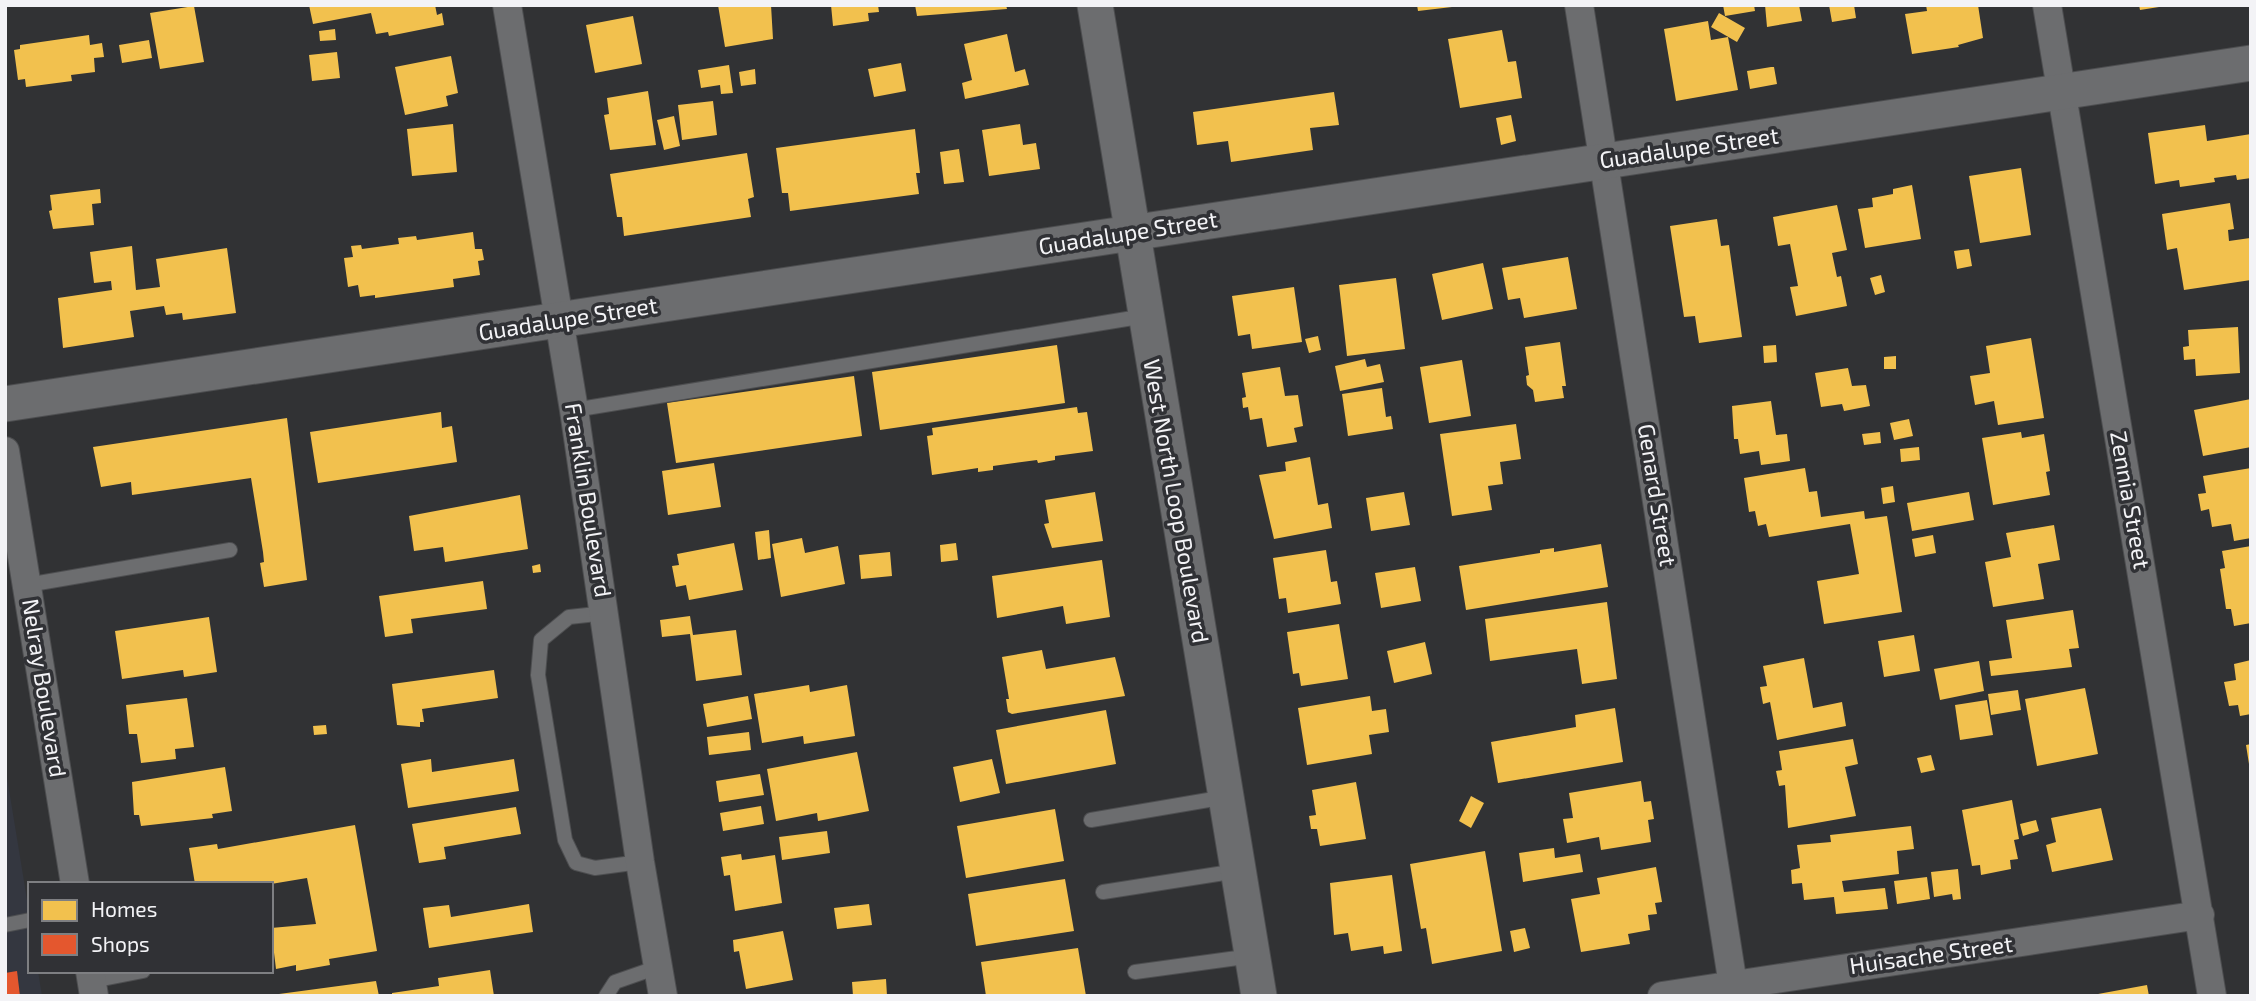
<svg xmlns="http://www.w3.org/2000/svg" width="2256" height="1001" viewBox="0 0 2256 1001" font-family="'Exo 2',sans-serif">
  <rect width="100%" height="100%" fill="#313234"/>
  <path fill="#343740" d="M5 765 30 918V971H38L42 996H5Z"/>
  <path fill="#f2c14e" d="M309 5H435L437 15 442 13 444 25 389 36 388 32 376 34 371 13 313 24Z
    M718 5H771L773 39 725 47Z
    M831 5H878L879 12 868 13 869 21 833 26Z
    M915 5H1006L1007 9 917 16Z
    M1417 5H1452V7L1418 11Z
    M1723 5H1754L1755 11 1725 16Z
    M1765 5H1799L1802 21 1767 27Z
    M1829 5H1854L1856 18 1832 22Z
    M1926 5H1978L1983 38 1958 45 1959 47 1912 54 1905 14 1927 11Z
    M2139 5H2159V7L2140 10Z
    M194 6 204 62 160 69 150 13Z
    M1719 13 1745 28 1737 42 1711 27Z
    M633 16 642 64 595 73 586 25Z
    M1708 21 1711 40 1728 37 1738 90 1676 101 1664 29Z
    M335 29 336 40 320 41 319 31Z
    M1502 30 1508 62 1516 61 1522 98 1460 108 1448 39Z
    M1007 34 1015 72 1025 69 1029 85 965 99 962 83 972 80 964 44Z
    M89 35 90 45 102 43 104 57 94 58 95 72 71 75 72 81 26 87 25 79 18 80 14 50 20 49V45Z
    M149 40 152 58 122 63 119 45Z
    M337 52 340 78 312 81 309 55Z
    M451 56 458 93 446 96 448 106 405 115 395 67Z
    M901 63 906 91 874 97 868 69Z
    M729 65 733 93 721 94 720 85 701 88 698 70Z
    M1771 67H1774L1777 84 1750 89 1747 71Z
    M755 69 756 84 741 86 739 72Z
    M648 91 656 145 610 150 604 115 609 114 607 98Z
    M1334 92 1339 125 1310 128 1313 150 1231 162 1228 141 1197 145 1193 112Z
    M713 101 717 135 682 140 678 105Z
    M1511 115 1516 141 1501 145 1496 118Z
    M674 116 680 146 664 150 657 120Z
    M453 124 457 172 412 176 407 129Z
    M1020 124 1023 145 1036 143 1040 169 989 176 982 130Z
    M2205 125 2207 141 2251 134V178L2237 180 2236 175 2214 178 2215 182 2180 187 2179 180 2155 184 2148 133Z
    M915 129 920 173H916L919 194 790 211 788 193H782L776 148Z
    M959 149 964 182 944 184 940 152Z
    M747 153 754 197 748 199 751 217 624 236 622 217H617L610 174Z
    M2021 168 2031 235 1980 243 1969 176Z
    M1912 185 1921 239 1865 248 1858 209 1873 207 1872 198 1893 194V189Z
    M100 189 101 203 92 204 94 225 53 229 49 211 52 210 50 195Z
    M2230 203 2234 229 2228 230 2229 241 2250 238 2251 280 2184 290 2177 248 2167 250 2162 214Z
    M1837 205 1847 250 1832 253 1837 277 1841 276 1847 306 1796 316 1790 287 1798 286 1790 244 1778 246 1773 217Z
    M1717 219 1721 246 1729 245 1742 337 1699 343 1695 316 1684 317 1670 226Z
    M473 232 475 249H482L484 260 478 261 480 275 453 279 454 287 375 298V295L360 297 358 285 348 287 344 258 353 257 351 246 361 245 362 249 399 244 398 238 416 236 417 240Z
    M132 246 136 290 160 287 156 259 227 248 236 313 183 320 182 313 166 315 164 306 130 311 134 337 63 348 58 298 112 290 111 281 94 283 90 252Z
    M1969 249 1972 266 1957 269 1954 251Z
    M1568 257 1577 309 1524 318 1520 298 1508 300 1502 268Z
    M1483 263 1493 309 1442 320 1432 274Z
    M1881 275 1885 292 1875 295 1870 278Z
    M1396 278 1405 349 1347 356 1339 285Z
    M1294 287 1302 342 1252 349 1250 334 1238 336 1232 296Z
    M2238 327 2240 373 2196 376 2195 359 2184 360 2183 347 2189 346 2188 330Z
    M1318 336 1321 350 1309 353 1305 339Z
    M2031 338 2044 418 1998 425 1994 401 1975 405 1970 376 1990 373 1986 346Z
    M1560 342 1566 386H1562L1564 398 1535 402 1533 390 1527 385 1526 376 1529 375 1525 347Z
    M1057 345 1065 403 880 430 872 372Z
    M1776 345 1777 362 1764 363 1763 346Z
    M1896 356V369H1884V357Z
    M1365 359 1367 367 1380 364 1384 382 1340 391 1335 366Z
    M1462 360 1471 416 1429 423 1420 367Z
    M1280 367 1285 396 1298 395 1303 426 1294 428 1297 442 1267 447 1262 418 1250 420 1248 407 1243 408 1242 398 1246 397 1242 373Z
    M1848 368 1852 386 1866 385 1870 406 1844 411 1842 404 1821 407 1815 373Z
    M854 376 862 436 676 463 667 403Z
    M1382 388 1386 417 1391 416 1393 429 1348 436 1342 394Z
    M2251 399V447L2203 456 2194 410Z
    M1771 401 1776 435 1787 434 1790 461 1761 465 1759 451 1740 454 1738 439H1734L1732 406Z
    M1077 407 1078 413 1087 412 1093 451 1055 456V460L1038 463 1037 460 993 466V470L978 472V468L932 475 927 436 933 435 932 428Z
    M441 412 442 428 452 426 457 462 318 483 310 432Z
    M287 418 307 580 264 587 260 563 264 562 263 552 251 478 132 495 131 482 101 487 93 447Z
    M1909 419 1913 436 1894 440 1890 423Z
    M1516 424 1521 459 1500 462 1503 484 1488 486 1492 510 1452 516 1440 434Z
    M1880 432 1881 443 1864 445 1862 434Z
    M2021 432 2022 438 2044 434 2050 471 2046 472 2050 495 1993 505 1982 438Z
    M1919 447 1920 460 1901 462 1900 449Z
    M1310 457 1318 505 1328 503 1332 528 1274 539 1259 475 1286 471 1285 462Z
    M714 463 721 507 668 515 662 471Z
    M1805 468 1809 492 1817 491 1821 517 1864 511 1865 519 1887 516 1902 612 1824 624 1817 581 1859 574 1850 524 1769 537 1766 524 1758 526 1755 511 1749 512 1744 478Z
    M2251 468V538L2234 541 2231 524 2212 527 2209 509 2201 511 2198 494 2206 493 2203 476Z
    M1893 486 1895 502 1883 504 1881 488Z
    M1095 492 1103 541 1052 548 1044 524 1049 523 1045 500Z
    M1404 492 1410 525 1371 531 1366 498Z
    M1969 492 1974 520 1912 531 1907 503Z
    M520 495 528 549 445 562 443 547 414 551 409 516Z
    M2054 525 2060 560 2038 564 2044 599 1993 607 1985 562 2011 557 2006 533Z
    M769 530 771 558 758 560 755 532Z
    M1933 535 1936 553 1915 557 1912 539Z
    M802 538 805 553 838 546 845 584 781 597 772 544Z
    M734 543 743 590 689 600 686 585 676 587 672 566 679 565 677 554Z
    M956 543 958 560 941 562 940 545Z
    M1601 544 1608 587 1466 610 1459 566 1540 553V550L1554 548V552Z
    M2251 546V623L2234 626 2231 609H2226L2220 569 2225 568 2222 551Z
    M1326 550 1331 582 1337 581 1341 604 1288 613 1286 598 1279 599 1273 558Z
    M890 552 892 576 861 579 859 555Z
    M1102 560 1110 617 1066 624 1063 606 997 618 992 576Z
    M540 564 541 572 533 573 532 566Z
    M1415 567 1421 601 1381 608 1375 573Z
    M483 581 487 609 411 619 413 633 385 637 379 596Z
    M1607 602 1617 679 1582 684 1577 649 1490 661 1485 619Z
    M2073 610 2079 648 2069 649 2072 667 1991 676 1989 661 2012 658 2006 620Z
    M690 616 693 635 736 630 742 675 696 681 690 634 662 637 660 620Z
    M209 617 217 672 184 677 183 670 122 679 115 631Z
    M1339 624 1348 679 1301 686 1299 673 1293 674 1287 632Z
    M1914 635 1920 671 1884 677 1878 641Z
    M1425 642 1432 674 1394 683 1387 651Z
    M1042 650 1046 669 1115 657 1125 696 1012 714 1008 712 1006 699H1009L1002 657Z
    M1804 658 1813 708 1842 702 1846 726 1777 740 1770 702 1763 704 1760 687 1767 686 1763 666Z
    M2251 660V714L2240 716 2238 705 2229 706 2224 682 2236 680 2234 664Z
    M1979 661 1984 691 1940 700 1934 669Z
    M494 670 498 698 422 709 424 722H420V727L397 725 392 684Z
    M809 685 810 692 847 685 855 736 804 744 803 736 762 743 754 694Z
    M2085 688 2098 754 2037 766 2025 699Z
    M2018 690 2021 710 1991 715 1988 694Z
    M748 696 752 719 707 727 703 704Z
    M1370 696 1372 711 1386 709 1389 732 1369 735 1372 754 1307 765 1298 708Z
    M187 698 194 747 175 749 176 759 141 763 137 734H129L126 705Z
    M1987 700 1993 735 1960 740 1955 705Z
    M1615 708 1623 762 1498 783 1491 742 1576 727 1575 715Z
    M1106 710 1116 764 1006 784 996 730Z
    M326 725 327 734 314 735 313 726Z
    M749 732 751 750 709 755 707 737Z
    M1853 739 1858 764 1845 767 1856 816 1788 828 1785 785 1779 786 1776 771 1782 770 1779 751Z
    M2251 744V764H2249L2246 745Z
    M857 752 869 811 818 821 817 813 776 821 767 769Z
    M1931 755 1935 770 1921 773 1917 758Z
    M431 759 432 772 514 759 519 791 408 808 401 764Z
    M992 759 1000 793 960 802 953 767Z
    M225 767 232 811 212 814 213 818 141 826 139 815H134L132 782Z
    M760 774 764 795 719 802 716 781Z
    M1641 781 1644 802 1651 801 1654 819 1648 820 1651 842 1601 850 1599 837 1567 843 1563 819 1573 818 1569 793Z
    M1356 782 1366 839 1320 846 1317 829H1311L1309 816 1316 815 1312 790Z
    M1471 796 1484 803 1471 828 1459 821Z
    M2012 800 2019 839 2014 840 2018 859 2010 860 2011 869 1981 875 1980 865 1972 866 1962 810Z
    M761 806 764 824 723 831 720 813Z
    M516 807 521 834 444 847 446 859 419 863 412 824Z
    M2101 808 2113 860 2052 872 2046 845 2056 842 2051 818Z
    M1055 809 1064 861 966 878 957 826Z
    M2036 820 2039 831 2023 836 2020 824Z
    M355 825 377 951 329 959 330 965 296 971V965L276 969 271 928 316 924 307 878 271 884H262L261 881 195 884 189 848 217 844 218 849Z
    M1911 826 1914 849 1897 851 1899 874 1842 881 1844 892 1885 888 1888 909 1836 914 1834 897 1804 900 1802 883 1792 884 1791 870 1800 868 1797 845 1831 842 1830 835Z
    M827 831 830 853 782 860 779 837Z
    M1554 848 1555 858 1580 854 1583 872 1523 882 1519 853Z
    M1485 851 1502 951 1432 964 1426 928 1421 929 1410 864Z
    M741 854 742 860 775 855 782 903 735 911 730 875 724 876 721 857Z
    M1656 867 1662 902 1655 903 1657 914 1648 915 1650 930 1628 934 1630 944 1581 952 1571 899 1600 894 1597 878Z
    M1958 869 1961 899 1953 900 1952 894 1934 897 1931 872Z
    M1392 875 1402 951 1384 954 1383 946 1351 951 1348 933 1334 935 1330 883Z
    M1927 877 1930 899 1897 904 1894 881Z
    M1065 879 1074 931 976 946 968 894Z
    M529 904 533 932 429 948 423 908 449 905 451 917Z
    M869 904 872 925 837 929 834 908Z
    M1525 928 1530 948 1514 952 1510 931Z
    M783 931 793 980 746 989 739 951 734 952 733 940Z
    M1078 948 1086 996H986L981 962Z
    M490 970 494 996H392V993L439 986 438 978Z
    M886 979 887 996H853L852 982Z
    M376 981 379 996H279V994Z
    M2147 985 2149 996H2098V994Z"/>
  <path fill="#e4572e" d="M17 971 20 996H5V973Z"/>
  <g fill="none" stroke-linecap="round" stroke-linejoin="round">
    <defs>
      <path id="service" d="M574 410 1145 316
        M27 585 230 550
        M606 613 569 617 541 640 538 675 565 840 576 863 595 868 640 862
        M1091 820 1226 797
        M1103 892 1237 871
        M5 925 30 920
        M1135 972 1252 956
        M92 981 143 971
        M606 996 615 982 658 967"/>
      <path id="minor" d="M507 5 574 410 640 862 663 996
        M1579 5 1733 985
        M2047 5 2212 996
        M5 451 75 884
        M90 971 94 996
        M1662 996 2200 915"/>
      <path id="tertiary" d="M1095 5 1259 996
        M5 404 2251 63"/>
    </defs>
    <use href="#service" stroke="#4d4e50" stroke-width="16"/>
    <use href="#minor" stroke="#4d4e50" stroke-width="30"/>
    <use href="#tertiary" stroke="#4d4e50" stroke-width="37"/>
    <use href="#service" stroke="#6c6d6f" stroke-width="14"/>
    <use href="#minor" stroke="#6c6d6f" stroke-width="28"/>
    <use href="#tertiary" stroke="#6c6d6f" stroke-width="35"/>
  </g>
  <g text-anchor="middle" stroke-width="7" stroke-linejoin="round" paint-order="stroke">
    <g font-size="23" fill="#f3f3f6" stroke="#303135">
      <text transform="translate(1689 148) rotate(-8)" y="8">Guadalupe Street</text>
      <text transform="translate(1128 233) rotate(-9)" y="8">Guadalupe Street</text>
      <text transform="translate(568 319) rotate(-9)" y="8">Guadalupe Street</text>
      <text transform="translate(1657 495) rotate(81)" y="8">Genard Street</text>
      <text transform="translate(588 500) rotate(81)" y="8">Franklin Boulevard</text>
      <text transform="translate(2130 500) rotate(80)" y="8">Zennia Street</text>
      <text transform="translate(1176 501) rotate(80)" y="8">West North Loop Boulevard</text>
      <text transform="translate(44 688) rotate(81)" y="8">Nelray Boulevard</text>
      <text transform="translate(1931 955) rotate(-8)" y="8">Huisache Street</text>
    </g>
  </g>
  <rect width="2256" height="1001" fill="none" stroke="#f3f3f6" stroke-width="14"/>
  <rect x="28" y="882" width="245" height="91" fill="#303135" stroke="#7e7f82" stroke-width="2"/>
  <rect x="42" y="900" width="35" height="21" fill="#f2c14e" stroke="#7e7f82" stroke-width="2"/>
  <text x="91" y="917" font-size="21" fill="#f3f3f6">Homes</text>
  <rect x="42" y="934" width="35" height="21" fill="#e4572e" stroke="#7e7f82" stroke-width="2"/>
  <text x="91" y="952" font-size="21" fill="#f3f3f6">Shops</text>
</svg>
